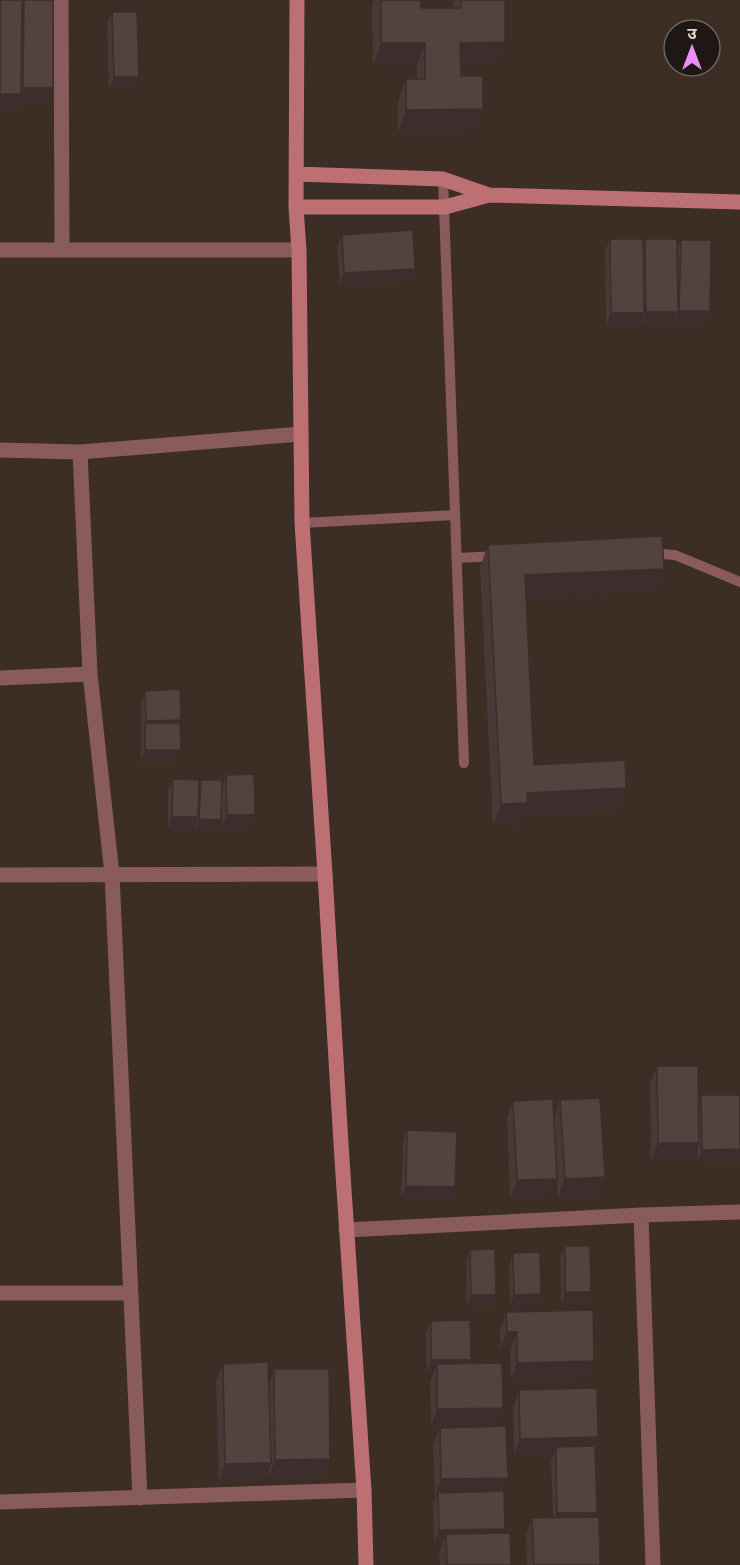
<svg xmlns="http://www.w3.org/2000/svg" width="740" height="1565" viewBox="0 0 740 1565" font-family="Literata,'Noto Sans Devanagari',serif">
  <rect width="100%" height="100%" fill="#3c2d25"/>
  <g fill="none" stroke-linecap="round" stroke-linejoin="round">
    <path stroke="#8a5b5c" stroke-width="10" d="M443 179 464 763
      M302 523 455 515
      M649 553 675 555 740 582
      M457 558 499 556"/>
    <path stroke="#8a5b5c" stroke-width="15" d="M61 0 62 249
      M0 250H299
      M0 450 80 452 301 434
      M80 452 90 674 112 874 140 1498
      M0 678 90 674
      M0 875 325 874
      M641 1215 653 1565
      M346 1230 641 1215 740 1212
      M0 1293H131
      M0 1502 364 1490"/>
    <path stroke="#bc7073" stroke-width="15" d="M297 0 296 207 299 250 302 523 325 874 341 1144 364 1490 366 1565
      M296 174 443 179 489 195 740 202
      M296 207H445L489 195"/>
  </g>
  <path fill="#483936" d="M0 0H53V88L48 101H19V100L15 112 0 111Z
    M374 0H421V8H453V4L454 0H505L497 64 461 65V76L483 109 475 131 398 132V101L406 79H417V65L373 66 372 5Z
    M112 12 139 77 135 89 109 90 107 24Z
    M342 235 415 269 411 281 340 286 337 247Z
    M610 239 643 244 645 239 677 249 681 240 710 311 705 323H675V319L673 324H642L641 320 640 325 606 326 605 251Z
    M488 545 664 569 656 591 526 597 534 765 626 788 618 810 523 815 520 825 493 826 480 567Z
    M145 691 181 720 180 723 181 750 176 762H141V703Z
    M226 775 255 815 250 827 222 828V796L217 832 195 831V826L194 829H168V791L173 779 199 784 201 780 222 786Z
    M657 1066 698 1102 701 1095 740 1162H697V1148L693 1160 651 1161 650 1083Z
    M560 1100 605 1177 599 1195 558 1197 555 1149 550 1196 510 1198 507 1118 513 1101 554 1117Z
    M407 1130 451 1200 401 1198 403 1142Z
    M565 1246 591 1292 587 1304H561L560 1258Z
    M470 1250 496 1295 492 1307H467L466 1262Z
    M513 1253 541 1294 537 1307H510L509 1265Z
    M506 1312 587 1379 511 1380 510 1350H500V1330Z
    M431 1321 471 1360 470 1364 503 1408 497 1425 431 1427 430 1382 434 1373H427L426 1333Z
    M223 1364 269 1384 274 1369 330 1459 323 1476 269 1477V1468L264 1481 219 1482 216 1381Z
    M519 1390 595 1446V1517L600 1565H527L526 1536 532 1518H553L551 1460 553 1456 514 1457 513 1408Z
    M440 1428 503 1491 505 1529 503 1533 511 1565H440L439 1552 443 1542H434L433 1505 436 1497H435L433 1445Z"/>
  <path fill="#3b2e2c" d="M505 42 497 64 452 65 460 43Z
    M381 43H425L417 65 373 66Z
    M114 77H139L135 89 109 90Z
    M23 88H53L48 101H19Z
    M0 94H21L15 112 0 111Z
    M483 109 475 131 398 132 406 110Z
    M415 269 411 281 340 286 344 273Z
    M679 311H710L705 323H675Z
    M646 312H678L673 324H642Z
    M611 313H644L640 325 606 326Z
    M664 569 656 591 517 598 525 575Z
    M181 720 177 732 145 724 146 721Z
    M145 750H181L176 762H141Z
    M626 788 618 810 523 815 520 825 493 826 501 804 527 793Z
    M227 815H255L250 827 222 828Z
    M172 817H198L194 829H168Z
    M199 819 221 820 217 832 195 831Z
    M658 1143H699L693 1160 651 1161Z
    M740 1149V1162H697L702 1150Z
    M605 1177 599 1195 558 1197 565 1179Z
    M557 1179 550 1196 510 1198 517 1180Z
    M406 1186 455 1187 451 1200 401 1198Z
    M565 1292H591L587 1304H561Z
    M541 1294 537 1307H510L514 1295Z
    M471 1295H496L492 1307H467Z
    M507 1332H517L510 1350H500Z
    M431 1360H471L467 1372 437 1364 434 1373H427Z
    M594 1361 587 1379 511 1380 517 1363Z
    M503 1408 497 1425 431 1427 437 1409Z
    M598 1437 592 1455 556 1447 553 1456 514 1457 520 1439Z
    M330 1459 323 1476 269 1477 275 1460Z
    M271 1463 264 1481 219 1482 225 1464Z
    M508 1478 501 1495 438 1493 436 1497H435L441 1479Z
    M557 1513H597L592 1525 553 1526Z
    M505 1529 500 1541 446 1534 443 1542H434L439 1530Z"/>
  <path fill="#54423f" stroke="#3b2e2c" stroke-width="1.5" d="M0 0H22L21 94H0Z
    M24 0H53V88H23Z
    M381 0H421V8H461V0H505V42L460 43 461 76H483V109L406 110V79H425V43H381Z
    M112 12H137L139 77H114Z
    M413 230 415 269 344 273 342 235Z
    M610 239H643L644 313H611Z
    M645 239H677L678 312H646Z
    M681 240H711L710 311H679Z
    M662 536 664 569 525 575 534 765 625 760 626 788 527 793 528 803 501 804 488 545Z
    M180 689 181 720 146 721 145 691Z
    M145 723H180L181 750H145Z
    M254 774 255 815H227L226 775Z
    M173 779 199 780 198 817H172Z
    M201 780H222L221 820 199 819Z
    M657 1066H698L699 1143H658Z
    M701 1095H740V1149L702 1150Z
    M600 1098 605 1177 565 1179 560 1100Z
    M553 1099 557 1179 517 1180 513 1101Z
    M407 1130 457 1132 455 1187 406 1186Z
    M565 1246H590L591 1292H565Z
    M495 1249 496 1295H471L470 1250Z
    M540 1252 541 1294 514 1295 513 1253Z
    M593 1310 594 1361 517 1363V1332H507L506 1312Z
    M470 1320 471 1360H431V1321Z
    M268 1362 271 1463 225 1464 223 1364Z
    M502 1363 503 1408 437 1409V1364Z
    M274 1369H329L330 1459 275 1460Z
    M597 1388 598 1437 520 1439 519 1390Z
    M506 1426 508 1478 441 1479 440 1428Z
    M595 1446 597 1513H557L556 1447Z
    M504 1491 505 1529 439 1530 438 1493Z
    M599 1517 600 1565H534L532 1518Z
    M510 1533 511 1565H447L446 1534Z"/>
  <g transform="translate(692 48)"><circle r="28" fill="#1e1713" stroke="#6c635f" stroke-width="1.5"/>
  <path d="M0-4.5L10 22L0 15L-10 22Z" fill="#ea8dfd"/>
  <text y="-9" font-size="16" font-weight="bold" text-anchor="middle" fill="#e0d6d1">उ</text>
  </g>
</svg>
